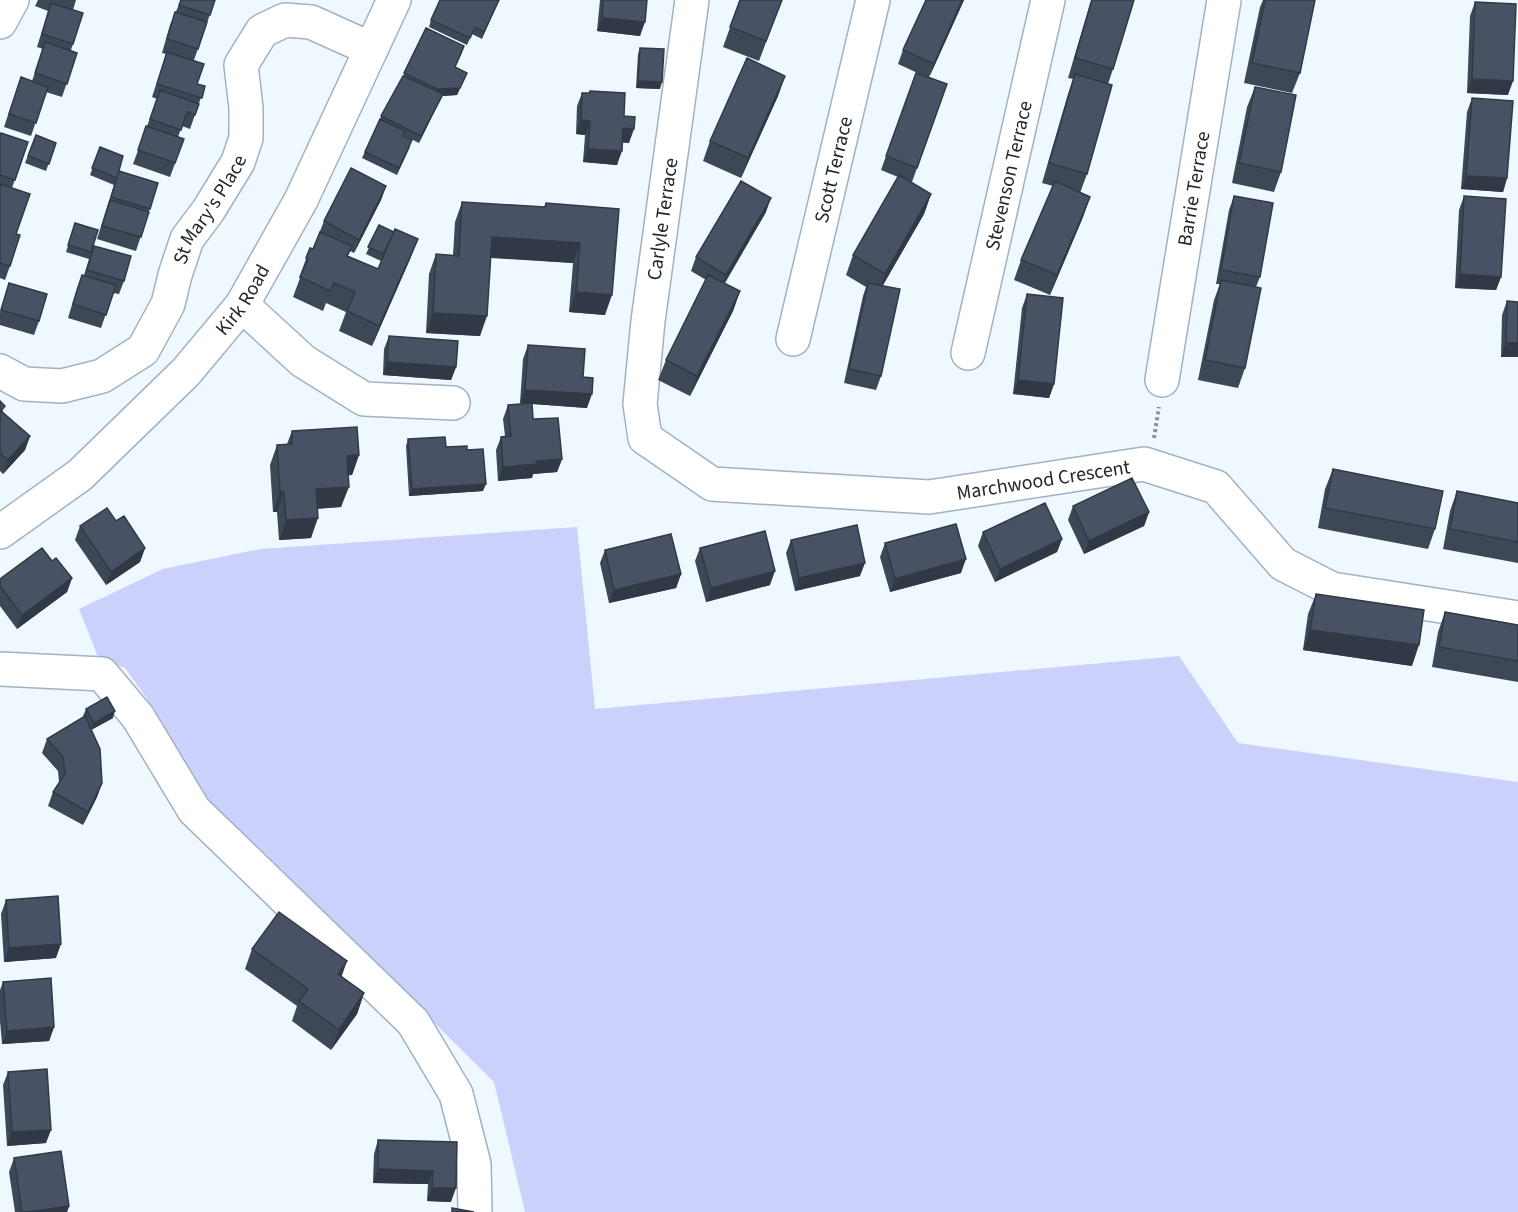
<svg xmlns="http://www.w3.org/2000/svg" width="1518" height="1212" viewBox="0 0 1518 1212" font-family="'Source Sans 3',sans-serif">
  <rect width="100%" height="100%" fill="#eff7ff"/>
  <path fill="#ccd1fb" d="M577 527 595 709 1179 656 1238 743 1518 782V1212H525L494 1082 174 765 148 700 125 668 98 657 79 609 163 569 260 549Z"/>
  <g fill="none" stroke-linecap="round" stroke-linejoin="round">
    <defs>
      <g id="minor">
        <path id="s1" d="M692 0 648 321 640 404 645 438 712 484 929 497 1144 464 1216 487 1283 564 1332 589 1518 618"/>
        <path d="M0 22 12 0"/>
        <path d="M242 305 303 361 364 399 453 403"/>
        <path id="s2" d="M793 339 873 0"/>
        <path id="s3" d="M968 353 1048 0"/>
        <path id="s4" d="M0 371 24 384 62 386 102 376 143 350 168 304 175 275 187 239 208 211 238 162 246 138V108L241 65 262 31 285 20 311 22 371 49"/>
        <path id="s5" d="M1162 380 1224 0"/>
        <path d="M0 669 102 674 138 717 194 810 413 1022 456 1094 474 1164 475 1212"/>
      </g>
      <g id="major">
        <path id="s6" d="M0 532 80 475 186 372 242 305 301 200 394 0"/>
      </g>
    </defs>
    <use href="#minor" stroke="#9fb3c4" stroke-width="36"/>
    <use href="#major" stroke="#9fb3c4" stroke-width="36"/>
    <path stroke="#8a9299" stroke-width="4" stroke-dasharray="3 3" stroke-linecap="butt" d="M1154 438 1159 407"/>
    <use href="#minor" stroke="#fff" stroke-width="33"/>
    <use href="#major" stroke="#fff" stroke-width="33"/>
  </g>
  <path fill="#3e4756" d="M38 0H76L73 10 83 13 71 50 77 53 62 97 46 92 31 136 4 127 16 91 32 81 43 49 37 47 48 11 35 6Z
    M181 0H215L194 60 197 84 205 86 190 129 182 126 178 137 184 139 170 177 133 164 157 99 152 97 166 54 162 53 170 25Z
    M499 0 482 39 472 34 467 45 429 27 431 20Z
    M600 0H647L640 36 597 31Z
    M740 0H782L759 61 723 47Z
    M926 0H964L929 77 947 84 912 182 905 179 931 194 924 214 882 286 881 376 876 390 844 383 863 296 866 287 846 275 853 255 898 177 881 170 886 156 922 75 898 64 903 50Z
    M1091 0H1134L1113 69 1108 84 1087 174 1080 193 1090 197 1083 217 1050 295 1014 280 1021 260 1053 186 1042 183 1068 94 1073 79 1068 78Z
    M1263 0H1315L1300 73 1292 93 1244 83 1260 7Z
    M1475 2 1508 95 1467 93 1470 16Z
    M426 28 462 53 455 67 467 73 457 95 442 96 419 143 403 135 410 147 397 175 362 158 380 119 403 76Z
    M640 48 660 89 636 88 638 54Z
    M785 76 778 96 741 178 703 161 710 141Z
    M1255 87 1281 172 1274 192 1232 183 1247 107Z
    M590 91 624 116 629 143 622 142 617 165 583 162 585 135 576 134 577 106 582 93H589Z
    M1472 98 1507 178 1503 192 1461 189 1467 112Z
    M0 135 28 142 12 188 16 234 10 266 5 280 0 278Z
    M36 135 56 143 46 171 25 163Z
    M100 147 117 178 158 183 136 251 97 239 114 185 90 175Z
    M351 168 386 186 381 200 354 253 350 251 348 256 378 269 385 252 381 261 366 254 379 225 394 232 395 229 418 239 410 259 372 346 339 331 346 312 326 303 323 311 293 297 300 278H299L310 248 313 249 324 221Z
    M1234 196 1260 277 1256 287 1245 368 1238 388 1198 380 1214 300 1220 284H1216L1229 210Z
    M1464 196 1501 277 1496 290 1455 288 1459 210Z
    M462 202 545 207 546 203 619 209 605 315 569 312 573 263 491 258 480 336 426 333 429 274 436 254 453 255 455 222Z
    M766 212 725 283 740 291 733 311 690 396 658 380 666 360 706 280 691 271 696 257Z
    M75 223 91 252 124 281 119 294 113 293 101 328 68 318 77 288 82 275H84L89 259 66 252Z
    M9 283 39 321 34 335 0 325V312Z
    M1027 294 1054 384 1049 398 1013 394 1022 308Z
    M1507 301 1518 357H1501L1502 315Z
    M389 336 456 367 451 380 383 375 384 349Z
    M528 345 583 377 587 408 532 404 533 419 562 459 557 472 533 474 532 478 498 481 496 450 501 437 505 436 503 419 508 405 526 404 520 403 523 359Z
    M0 401 3 412 30 436 25 450 3 474 0 471Z
    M292 431 359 455 352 475H348L341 507 317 509 311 538 279 540 277 512H273L270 465 277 445 287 444Z
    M408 439 467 450 483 491 409 496 406 446Z
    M1333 469 1435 529 1428 549 1318 528 1325 489Z
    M1457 491 1518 503V563L1443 549 1450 511Z
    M1073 506 1149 512 1144 526 1084 554 1068 520Z
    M116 521 145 548 140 562 106 585 75 540 80 526Z
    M983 532 1062 539 1057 552 995 582 978 546Z
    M791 540 860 576 795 591 786 553Z
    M885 543 961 573 890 592 880 557Z
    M700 548 770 585 706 602 695 561Z
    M605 550 681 574 676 588 609 603 600 563Z
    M52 561 72 578 67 592 17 629 0 606V579Z
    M1316 594 1412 666 1303 650 1308 614Z
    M1445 612 1518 625V682L1432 667 1438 632Z
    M86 709 113 718 91 730 102 783 97 797 83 825 48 806 53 792 59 782 58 771 42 753 47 739 84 717 83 716Z
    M6 900 56 958 4 962 1 914Z
    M252 949 341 977 364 993 357 1014 331 1050 292 1021 297 1006 245 969Z
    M3 982 54 1027 49 1041 2 1044 0 1021V990Z
    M8 1072 46 1143 7 1146 3 1085Z
    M378 1140 457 1142 451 1202 427 1201 428 1184 373 1183 374 1154Z
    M14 1158 69 1206 67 1212H15L9 1172Z"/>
  <path fill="#323946" d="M962 0H964L929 78 934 64Z
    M602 18 645 22 640 36 597 31Z
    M467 73 457 95 442 96 419 143 437 89Z
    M785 76 778 96 741 178 748 158Z
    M1472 79 1513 81 1508 95 1467 93Z
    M638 81 662 82 660 89 636 88Z
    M581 120 590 121 585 135 576 134Z
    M623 128 634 129 629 143 618 142Z
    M588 149 622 151 617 165 583 162Z
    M1466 176 1507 178 1503 192 1461 189Z
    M386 186 381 200 354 253 359 240Z
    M931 194 924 214 878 294 885 274Z
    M1090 197 1083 217 1050 295 1057 275Z
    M771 198 766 212 721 289 726 275Z
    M492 237 580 243 573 263 485 257Z
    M418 239 410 259 372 346 379 326Z
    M1460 274 1501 277 1496 290 1455 288Z
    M740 291 733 311 690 396 697 376Z
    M576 292 612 295 605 315 569 312Z
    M433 313 487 316 480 336 426 333Z
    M1506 343H1518V357H1501Z
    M387 362 456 367 451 380 383 375Z
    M1018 380 1054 384 1049 398 1013 394Z
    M525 390 592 394 587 408 520 403Z
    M30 436 25 450 3 474 8 460Z
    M359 455 352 475 340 476 347 456Z
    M562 459 557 472 533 474 532 478 498 481 503 467 536 461Z
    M486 484 483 491 409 496 412 489Z
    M349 487 341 507 308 509 316 489Z
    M280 492H284L277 512H273Z
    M1149 512 1144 526 1084 554 1089 541Z
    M318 518 311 538 279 540 286 520Z
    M1062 539 1057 552 995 582 1000 569Z
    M145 548 140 562 106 585 111 572Z
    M966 559 961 573 890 592 895 579Z
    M865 563 860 576 795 591 799 578Z
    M775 571 770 585 706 602 711 588Z
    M681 574 676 588 609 603 614 590Z
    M72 578 67 592 17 629 22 615Z
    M1310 630 1419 645 1412 666 1303 650Z
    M115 711 113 718 91 730 94 723Z
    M102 783 97 797 83 825 88 812Z
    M61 944 56 958 4 962 9 948Z
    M347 961 340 981 338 974Z
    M364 993 357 1014 331 1050 339 1030Z
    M54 1027 49 1041 2 1044 7 1031Z
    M51 1130 46 1143 7 1146 12 1132Z
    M378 1169 433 1171 428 1184 373 1183Z
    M432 1188H456L451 1202 427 1201Z
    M69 1206 67 1212H29Z"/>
  <path fill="#485264" stroke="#323946" stroke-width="1.5" d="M181 0H215L210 15 179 5Z
    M440 0H499L484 32 475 27 470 38 431 20Z
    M603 0H647L645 22 602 18Z
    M740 0H782L766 41 730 27Z
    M926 0H962L934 64 903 50Z
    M1092 0H1134L1113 69 1075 58Z
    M1265 0H1315L1300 73 1252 63Z
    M1475 2 1516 4 1513 81 1472 79Z
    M51 3 83 13 73 44 42 34Z
    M175 12 207 22 198 49 167 39Z
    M426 28 464 46 455 67 467 73 460 88 437 89 404 73Z
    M45 42 77 53 67 84 35 73Z
    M640 48 664 49 662 82 638 81Z
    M167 52 204 64 197 84 205 86 202 98 157 84Z
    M747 58 785 76 748 158 710 141Z
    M916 73 947 84 917 168 886 156Z
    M1075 74 1112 85 1087 174 1049 163Z
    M403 76 443 94 421 136 381 116Z
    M21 77 48 87 36 123 9 114Z
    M1255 87 1296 95 1281 172 1239 163Z
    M160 90 199 104 195 115 187 112 181 130 150 119Z
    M590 91 625 93 624 116 635 117 634 129 623 128 622 151 588 149 590 121 581 120 582 93H590Z
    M1472 98 1513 101 1507 178 1466 176Z
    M380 119 405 131 403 136 412 140 399 168 365 152Z
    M146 126 184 139 175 163 138 150Z
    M1 133 28 142 15 180 0 175V136Z
    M36 135 56 143 49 164 28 156Z
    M100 147 123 156 117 178 92 168Z
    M351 168 386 186 359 240 324 221Z
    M119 171 158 183 150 209 111 197Z
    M899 175 931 194 885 274 853 255Z
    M741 181 771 198 726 275 696 257Z
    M1055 181 1090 197 1057 275 1021 260Z
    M0 184 30 194 16 234 20 235 10 266 0 263Z
    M1234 196 1273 203 1260 277 1221 270Z
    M1464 196 1506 199 1501 277 1460 274Z
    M110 200 149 212 141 237 102 226Z
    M462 202 545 207 546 203 619 209 612 295 576 292 580 243 492 237 487 316 433 313 436 254 459 256Z
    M75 223 98 230 91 252 68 245Z
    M379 225 394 232 383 254 368 247Z
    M395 229 418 239 379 326 347 311 355 292 334 283 330 291 300 277 308 259 306 258 310 248 313 249 320 232 352 246 347 256 378 269Z
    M94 246 131 256 124 281 87 270Z
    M82 275 116 285 106 315 73 304Z
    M708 275 740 291 697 376 666 360Z
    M1221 280 1261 288 1245 368 1205 360Z
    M9 283 47 294 39 321 1 310Z
    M868 283 900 289 881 376 849 369Z
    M1027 294 1063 298 1054 384 1018 380Z
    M1507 301 1518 302V343H1506Z
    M389 336 458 341 456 367 387 362Z
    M528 345 585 349 583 377 593 378 592 394 525 390Z
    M0 401 5 406 1 411 30 436 8 460 0 453Z
    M532 403 533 419 558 418 562 459 536 461 537 464 503 467 501 437 511 436 508 405Z
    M357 427 359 455 347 456 349 487 316 489 318 518 286 520 284 492H280L277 445 292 444V431Z
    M445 437 446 447 467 446V450L483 449 486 484 412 489 408 439Z
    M1333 469 1443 491 1435 529 1325 508Z
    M1132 478 1149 512 1089 541 1073 506Z
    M1457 491 1518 503V542L1450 529Z
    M1045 503 1062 539 1000 569 983 532Z
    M107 508 116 521 124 516 145 548 111 572 80 526Z
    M956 524 966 559 895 579 885 543Z
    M857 525 865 563 799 578 791 540Z
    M765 531 775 571 711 588 700 548Z
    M671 534 681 574 614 590 605 550Z
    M42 548 52 561 56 558 72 578 22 615 0 586V579Z
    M1316 594 1424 610 1419 645 1310 630Z
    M1445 612 1518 625V661L1439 647Z
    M107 697 115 711 94 723 86 709Z
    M85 716 100 749 102 783 88 812 53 792 65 774 63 757 47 739Z
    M58 896 61 944 9 948 6 900Z
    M279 912 347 961 338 974 364 993 339 1030 299 1001 308 989 252 949Z
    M51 978 54 1027 7 1031 3 982Z
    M47 1069 51 1130 12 1132 8 1072Z
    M378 1140 457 1142 456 1188H432L433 1171 378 1169Z
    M61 1151 69 1206 29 1212H22L14 1158Z
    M452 1208 474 1212H452Z"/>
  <g text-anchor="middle" stroke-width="6" stroke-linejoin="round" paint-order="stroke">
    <g font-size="20" fill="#21282f" stroke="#fff">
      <text dy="7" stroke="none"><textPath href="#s2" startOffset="174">Scott Terrace</textPath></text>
      <text dy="7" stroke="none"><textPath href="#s3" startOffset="182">Stevenson Terrace</textPath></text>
      <text dy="7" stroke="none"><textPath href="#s5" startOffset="194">Barrie Terrace</textPath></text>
      <text dy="7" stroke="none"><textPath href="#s4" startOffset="312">St Mary's Place</textPath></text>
      <text transform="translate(662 219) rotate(-82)" y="7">Carlyle Terrace</text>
      <text dy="7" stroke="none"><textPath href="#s6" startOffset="338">Kirk Road</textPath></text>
      <text dy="7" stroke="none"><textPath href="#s1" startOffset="856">Marchwood Crescent</textPath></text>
    </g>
  </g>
</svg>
